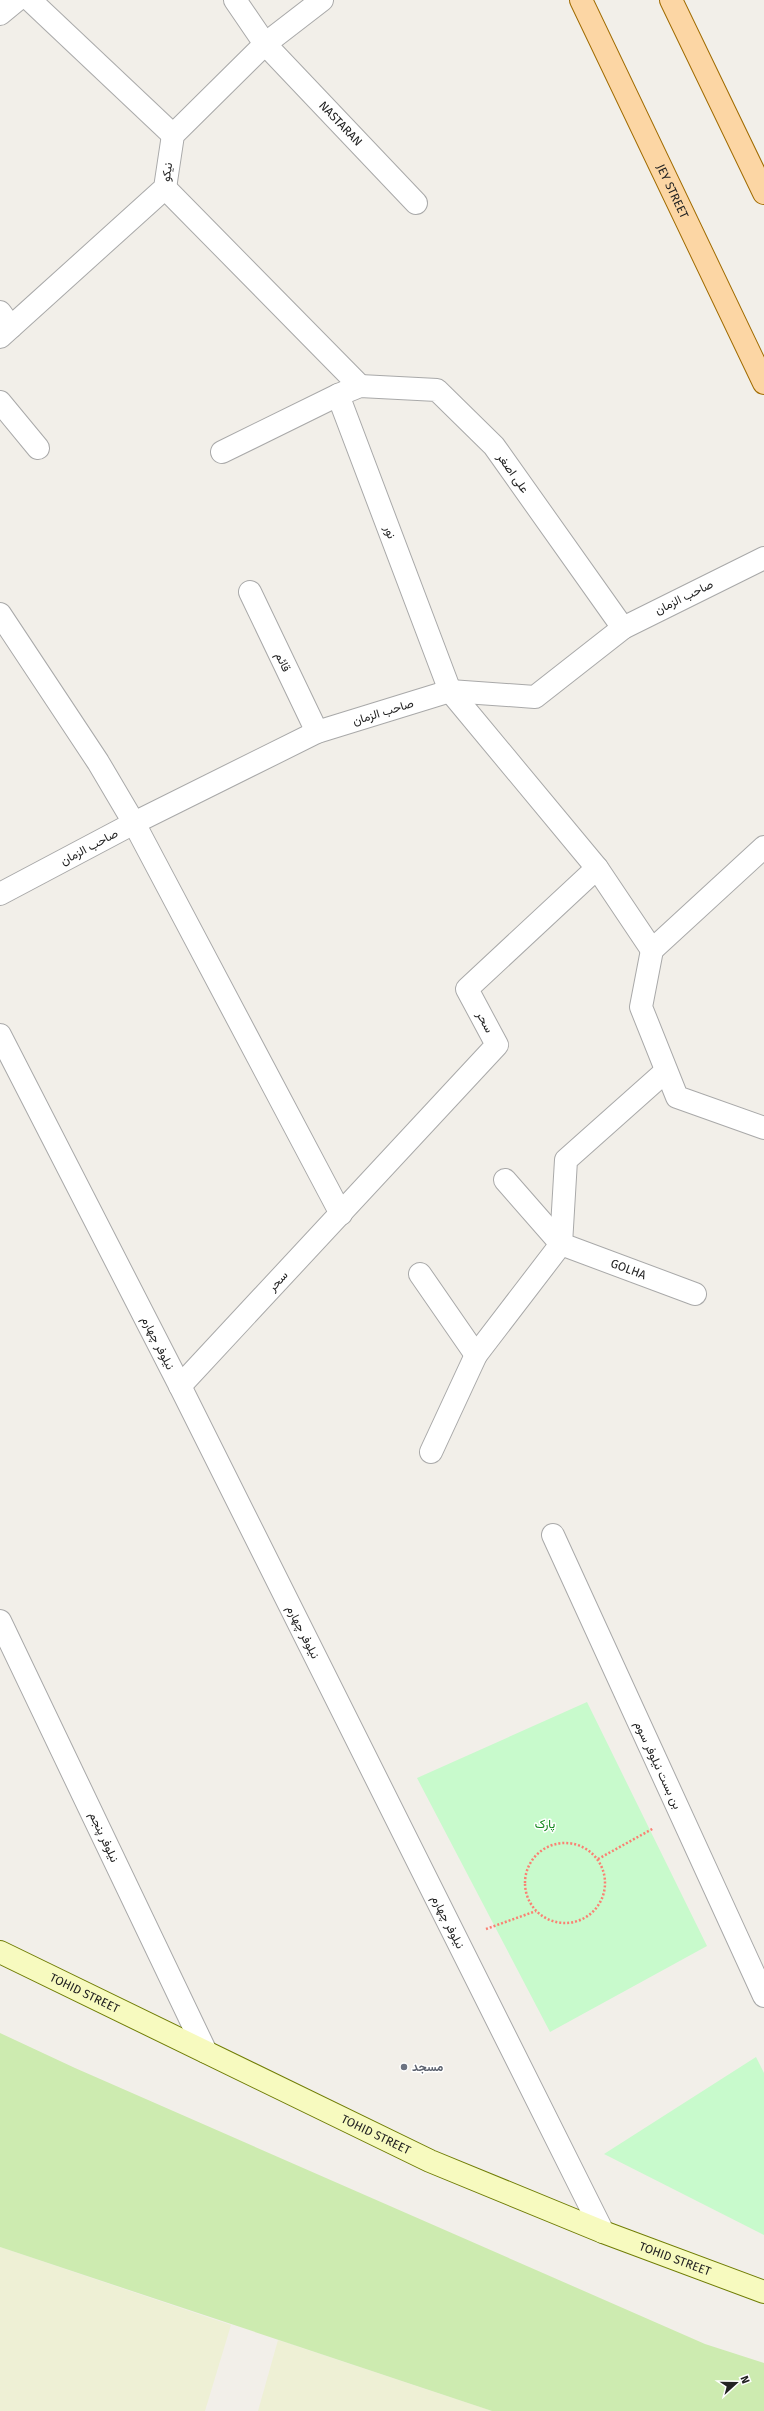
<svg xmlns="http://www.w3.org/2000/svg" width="764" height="2411" viewBox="0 0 764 2411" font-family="'Fira Sans',Vazirmatn,sans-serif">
  <rect width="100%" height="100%" fill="#f2efe9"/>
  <path fill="#eef0d5" d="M0 2247 231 2325 205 2411H0Z
    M278 2340 492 2411H258Z"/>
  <path fill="#cdebb0" d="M0 2033 75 2068 705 2344 764 2363V2411H492L0 2247Z"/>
  <path fill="#c8facc" d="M587 1702 707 1946 550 2032 417 1778Z
    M756 2057 764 2073V2235L604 2154Z"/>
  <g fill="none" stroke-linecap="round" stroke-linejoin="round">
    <defs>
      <g id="street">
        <path d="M30 0 173 135"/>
        <path id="s1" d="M235 0 265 44 416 203"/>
        <path d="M0 14 17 0"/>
        <path d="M165 188 360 386"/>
        <path d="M0 312 11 327"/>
        <path d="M0 337 165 188 173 135 265 44 322 0"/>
        <path d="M0 402 38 448"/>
        <path d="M222 452 338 395"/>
        <path d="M250 592 317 732"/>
        <path d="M0 614 98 762 134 823 341 1214"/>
        <path d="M597 868 450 691 338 395 360 386 437 390 494 446 623 628"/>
        <path d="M0 894 134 823 317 732 450 691 535 697 623 628 764 558"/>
        <path d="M652 950 641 1007 677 1097 764 1128"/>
        <path d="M0 1035 180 1386 603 2232"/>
        <path id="s2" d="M505 1180 561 1244 695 1294"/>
        <path d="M420 1274 476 1355"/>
        <path d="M180 1386 497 1045 467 989 597 868 652 950 764 847"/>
        <path d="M431 1452 476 1355 561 1244 566 1160 666 1071"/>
        <path d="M553 1535 764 1996"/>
        <path d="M0 1621 206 2052"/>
      </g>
      <g id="secondary">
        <path id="s3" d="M0 1952 430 2161 603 2232 764 2292"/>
      </g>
      <g id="primary">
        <path id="s4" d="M581 0 764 383"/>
        <path d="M671 0 764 193"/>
      </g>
    </defs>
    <use href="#street" stroke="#a9a9a9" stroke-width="24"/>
    <use href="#secondary" stroke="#707d05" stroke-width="24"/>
    <use href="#primary" stroke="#a06b00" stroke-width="24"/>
    <path stroke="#fa8072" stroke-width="2.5" stroke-dasharray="2 2" stroke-linecap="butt" d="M525 1883a40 40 0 1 1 80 0a40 40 0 1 1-80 0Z
      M598 1859 654 1828
      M486 1929 536 1911"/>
    <use href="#street" stroke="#fff" stroke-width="22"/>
    <use href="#secondary" stroke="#f7fabf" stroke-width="22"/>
    <use href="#primary" stroke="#fcd6a4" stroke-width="22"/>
  </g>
  <circle fill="#6b7280" stroke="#fff" stroke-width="1.5" cx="404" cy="2067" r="4"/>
  <g text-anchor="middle" stroke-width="3" stroke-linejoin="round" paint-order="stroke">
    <g font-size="12" fill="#222" stroke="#fff">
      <text dy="4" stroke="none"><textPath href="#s1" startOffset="163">NASTARAN</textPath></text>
      <text transform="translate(167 172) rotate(-82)" y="4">نیکو</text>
      <text dy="4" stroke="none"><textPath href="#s4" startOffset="212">JEY STREET</textPath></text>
      <text transform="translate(513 473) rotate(55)" y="4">علی اصغر</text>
      <text transform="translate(390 532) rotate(69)" y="4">نور</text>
      <text transform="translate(684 597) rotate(-26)" y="4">صاحب الزمان</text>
      <text transform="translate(283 662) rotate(64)" y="4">قائم</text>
      <text transform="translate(383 712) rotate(-17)" y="4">صاحب الزمان</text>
      <text transform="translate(89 847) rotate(-28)" y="4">صاحب الزمان</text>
      <text transform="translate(485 1022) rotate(62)" y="4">سحر</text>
      <text dy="4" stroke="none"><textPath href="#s2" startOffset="157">GOLHA</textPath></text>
      <text transform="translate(278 1281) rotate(-47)" y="4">سحر</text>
      <text transform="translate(158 1343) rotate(63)" y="4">نیلوفر چهارم</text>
      <text transform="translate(303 1632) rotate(63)" y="4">نیلوفر چهارم</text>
      <text transform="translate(658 1765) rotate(65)" y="4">بن بست نیلوفر سوم</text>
      <text transform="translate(104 1837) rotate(65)" y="4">نیلوفر پنجم</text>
      <text transform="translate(448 1922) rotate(63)" y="4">نیلوفر چهارم</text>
      <text dy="4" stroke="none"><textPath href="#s3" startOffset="94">TOHID STREET</textPath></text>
      <text dy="4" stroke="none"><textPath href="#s3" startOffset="418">TOHID STREET</textPath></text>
      <text dy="4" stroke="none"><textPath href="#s3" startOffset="742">TOHID STREET</textPath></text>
    </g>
    <g font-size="12" fill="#0c8416" stroke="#fff">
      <text x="545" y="1828">پارک</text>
    </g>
    <g font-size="12" font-weight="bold" fill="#5b616d" stroke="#fff" text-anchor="start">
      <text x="412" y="2071">مسجد</text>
    </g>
  </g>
  <g transform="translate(736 2383) rotate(69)" stroke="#ffffff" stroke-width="3" paint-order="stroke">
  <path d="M0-3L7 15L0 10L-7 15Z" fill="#222222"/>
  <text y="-6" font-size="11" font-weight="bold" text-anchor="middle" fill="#222222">N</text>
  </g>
</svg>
